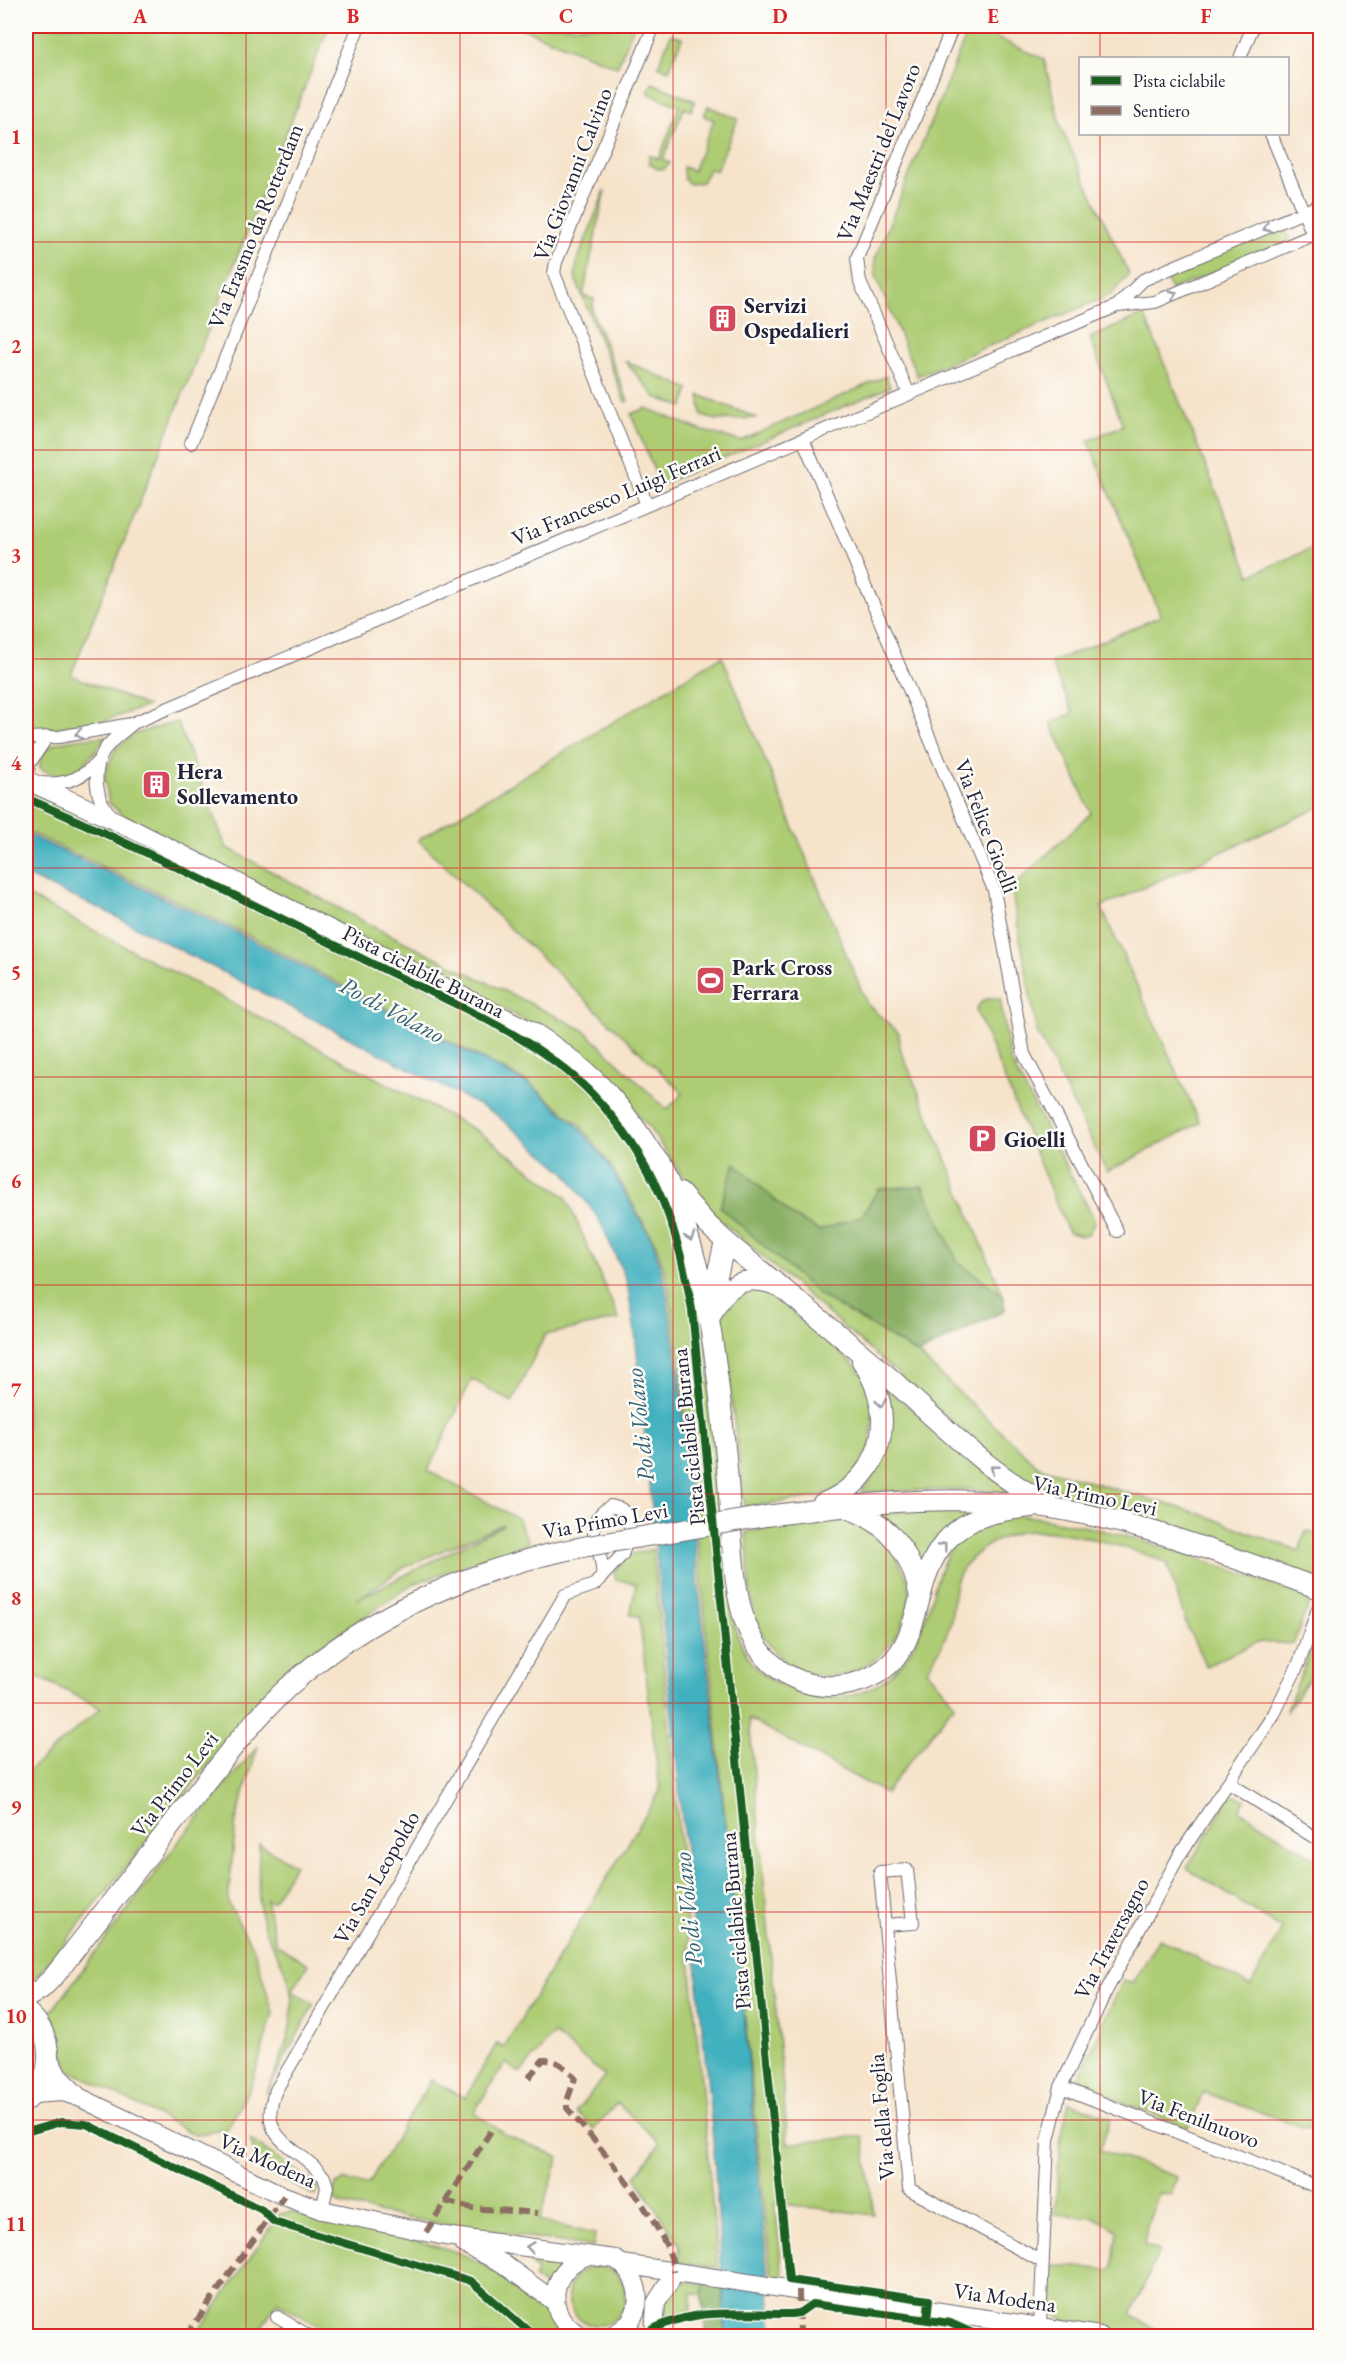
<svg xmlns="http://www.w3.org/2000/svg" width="1346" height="2362" viewBox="0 0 1346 2362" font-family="'EB Garamond',serif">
  <rect width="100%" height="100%" fill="#fdfcf7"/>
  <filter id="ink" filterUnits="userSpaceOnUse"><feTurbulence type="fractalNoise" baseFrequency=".0167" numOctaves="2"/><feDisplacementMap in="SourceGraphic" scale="12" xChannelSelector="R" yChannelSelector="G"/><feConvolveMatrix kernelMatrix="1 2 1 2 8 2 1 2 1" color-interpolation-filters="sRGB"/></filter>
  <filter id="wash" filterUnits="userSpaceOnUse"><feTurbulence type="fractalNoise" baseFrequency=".008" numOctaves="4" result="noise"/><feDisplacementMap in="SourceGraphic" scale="24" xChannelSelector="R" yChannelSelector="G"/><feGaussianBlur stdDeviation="1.35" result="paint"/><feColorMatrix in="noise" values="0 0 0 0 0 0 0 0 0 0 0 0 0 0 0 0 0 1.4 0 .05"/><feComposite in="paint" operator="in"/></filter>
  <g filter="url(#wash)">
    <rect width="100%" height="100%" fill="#f6e3ca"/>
    <path fill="#adcc73" stroke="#687757" stroke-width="1.5" fill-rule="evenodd" d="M26 26H329L71 675 147 706 104 721 26 732Z
      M516 26H634L617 67Z
      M970 26 1044 59 1061 128 1129 274 1111 295 917 376 876 277 875 259Z
      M671 34 682 38 669 70 658 66Z
      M652 83 695 101 691 111 684 108 663 160 670 163 664 169H657L649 163V155L659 159 679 106 648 93Z
      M708 106 738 119 716 171 710 168 702 182 690 184 684 179 683 167 693 171 714 120 704 116Z
      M605 190 583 296 594 299 592 311 628 401 625 402 575 278 577 262Z
      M1283 225 1290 241 1171 290 1164 274Z
      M1144 314 1250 575 1320 545V807L1101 907 1200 1123 1107 1172 1037 1032 1011 888 1091 813 1051 723 1073 713 1051 663 1161 616 1088 441 1123 425 1090 338Z
      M625 361 689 389 683 407 655 397Z
      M886 376 890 387 660 485 631 414 646 408 700 430 741 441Z
      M699 395 757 418 716 420 702 416Z
      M722 656 867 1004 899 1033 900 1048 1003 1295 958 1262 923 1186 879 1189 862 1216 819 1231 791 1215 764 1193 818 1294 918 1354 1039 1467 1201 1514 1299 1551 1306 1531 1320 1535V1582L1191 1531 1046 1493 1006 1468 701 1203 648 1126 567 1042 124 816 109 803 104 775 116 748 134 734 177 722 226 847 370 925 584 1030 667 1110 683 1093 418 840Z
      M107 736C87 759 73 790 40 768 36 736 86 739 107 736Z
      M26 790 120 833 507 1027 564 1063 612 1109 650 1166 672 1207 703 1312 734 1626C748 1666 764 1683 805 1694 858 1709 903 1677 922 1627 935 1596 935 1568 957 1540 962 1533 1000 1518 1010 1516 1023 1513 1042 1519 1055 1521 1144 1535 1227 1568 1311 1599L1293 1644 1257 1642 1206 1666 1188 1629 1167 1563C1130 1548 1075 1531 1034 1531 1005 1531 967 1552 957 1580 953 1592 953 1607 951 1620 947 1638 937 1654 927 1670L955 1704 885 1793 749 1719 788 2144 863 2136 874 2215 775 2203 783 2279 771 2277 681 1376 668 1283 656 1244 609 1163 580 1125 529 1083 238 930 26 831Z
      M26 895 479 1132 566 1197 619 1319 545 1335 512 1402 472 1379 428 1471 517 1518 529 1543 413 1584 285 1671 28 1988 26 1987V1773L101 1708 26 1671ZM503 1524V1525L356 1600 405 1567Z
      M1000 998 1010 1060 1095 1221 1088 1234 1081 1236 1068 1232 976 1010C981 999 988 997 1000 998Z
      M740 1288 768 1292 851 1362 864 1376 875 1402 869 1452 846 1486 817 1497 745 1507 722 1326 723 1310Z
      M882 1385 1017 1493 965 1489 861 1492 872 1478Z
      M905 1511H975L921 1578 871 1513Z
      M841 1518C865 1521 887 1537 897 1559 901 1567 907 1576 909 1584 911 1601 906 1618 898 1632 864 1692 787 1692 759 1627 747 1598 749 1562 746 1532Z
      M653 1549 718 2268 678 2262 679 2244 635 2177 660 2143 617 2103 594 2129 576 2112 605 2076 554 2034 520 2073 505 2063 474 2112 506 2135 559 2157 539 2221 595 2234 593 2247 412 2219 343 2205 336 2201 333 2196 336 2184 344 2180 366 2185 371 2180 431 2080 465 2098 497 2043 504 2047 660 1791 639 1616 630 1615 636 1584 615 1579 614 1571 629 1555Z
      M1320 1627V1663L1286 1712Z
      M258 1746 236 1820 228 1902 255 1952 273 2013 252 2084 227 2129 195 2135 68 2069 51 2012 180 1840Z
      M1237 1796 1245 1800 1239 1810 1320 1862V2133L1203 2092 1188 2128 1076 2084 1123 1980 1133 1984 1159 1938 1250 1986 1282 1929 1187 1868 1230 1797Z
      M259 1844 295 1865 272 1902 266 1900 276 1944 308 1964 292 1991 314 2004 266 2094C283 2055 302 2016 286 1973 279 1956 268 1941 263 1923 256 1898 259 1870 259 1844Z
      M1069 2102 1111 2118 1100 2150 1177 2177 1171 2195 1159 2194 1147 2226 1144 2245 1159 2251 1131 2315 1166 2336H1138L1063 2319 1051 2311 1049 2303 1053 2265 1112 2270 1117 2230 1094 2217 1055 2214 1060 2143Z
      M250 2139 311 2181 317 2187 315 2195 259 2169Z
      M290 2212C340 2228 391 2233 441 2247 476 2257 508 2277 537 2300 548 2309 563 2321 559 2336H336L277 2302 256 2336H196L280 2214Z
      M529 2254 567 2261 552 2291 534 2279 537 2271 528 2260Z
      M568 2296a29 29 0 1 1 58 0a29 29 0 1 1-58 0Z
      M688 2282 704 2284 702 2294H691V2310L659 2319V2310L676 2285Z"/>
    <path fill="#8ab065" stroke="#566950" stroke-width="1.5" d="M735 1163 791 1215 819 1231 862 1216 879 1189 923 1186 958 1262 1003 1295 1005 1310 918 1354 818 1294 720 1207Z
      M704 2284 722 2286 726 2336H707L702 2294Z"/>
    <path fill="#43b1bf" stroke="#326a7d" stroke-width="1.5" d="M26 834 236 932 530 1085 578 1126 608 1164 654 1244 665 1283 679 1376 699 1590 736 1924 773 2336H726L713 2140 635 1332 627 1282 600 1221 566 1173 494 1113 103 910 26 876Z"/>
  </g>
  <g filter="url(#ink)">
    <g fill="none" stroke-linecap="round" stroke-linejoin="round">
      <defs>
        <path id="street" d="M1240 58 1253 26
          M1271 134 1313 235
          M1117 306 1143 280 1320 205
          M909 394 860 282 857 258 953 26
          M803 439 994 890 1024 1054 1117 1231
          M191 443 359 26
          M647 505 554 273 556 262 654 26
          M47 737 29 764 27 781C56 787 80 783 100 759
          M26 738 59 737 131 724 1117 306 1155 302 1320 232
          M114 818C94 801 91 769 106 748 112 739 123 732 131 725
          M1229 1783 1320 1841
          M885 1925 913 1923 907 1870 880 1872 909 2189 1043 2262
          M1061 2087 1320 2188
          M322 2210 327 2187 324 2177C298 2145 255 2141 276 2090L565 1595 594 1585 622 1555 630 1531 629 1518 621 1509 611 1506C576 1527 606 1549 602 1577
          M277 2317 309 2336
          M1040 2326 1048 2140 1061 2087 1104 1995 1179 1856 1274 1714 1299 1663 1320 1603
          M954 2336 965 2315"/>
        <path id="secondary" d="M26 780 120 823 537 1034C596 1073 623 1104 660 1164
          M49 2059 58 2076 77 2095
          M33 2094 63 2092 81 2098 284 2196 322 2210 445 2236 615 2259C646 2279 646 2322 610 2336
          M464 2244 502 2263 555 2302
          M622 2264 1100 2336
          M583 2336C544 2320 547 2269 587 2256
          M654 2336 656 2303 670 2281"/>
        <path id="primary" d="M660 1164C708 1263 719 1372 728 1481 731 1520 732 1590 746 1624 755 1648 772 1669 796 1679 815 1688 838 1688 858 1682 929 1660 907 1585 945 1542 970 1513 1003 1510 1039 1506
          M680 1193 707 1224 725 1241C780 1287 837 1332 891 1379 941 1423 989 1474 1048 1504
          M711 1302 725 1241
          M709 1320C723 1288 740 1272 776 1285
          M822 1504C884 1478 899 1416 862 1361
          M847 1508C890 1523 912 1553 920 1598
          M766 1516C844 1506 922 1496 1001 1502 1112 1510 1217 1552 1320 1589
          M26 1998 41 1989 55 1975C97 1921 139 1867 181 1813 215 1770 247 1726 287 1688 370 1612 478 1566 588 1546
          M26 2011C55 2034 56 2077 26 2101"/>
      </defs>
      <use href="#street" stroke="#6c666d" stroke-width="14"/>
      <use href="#secondary" stroke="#6c666d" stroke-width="20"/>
      <use href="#primary" stroke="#6c666d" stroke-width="22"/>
      <use href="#street" stroke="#fff" stroke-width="12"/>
      <use href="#secondary" stroke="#fff" stroke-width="18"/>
      <use href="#primary" stroke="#fff" stroke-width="20"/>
      <defs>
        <path id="primary-bridge" d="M588 1546 766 1516"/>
      </defs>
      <use href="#primary-bridge" stroke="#6c666d" stroke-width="22" stroke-linecap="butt"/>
      <use href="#primary-bridge" stroke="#fff" stroke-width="20"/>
      <path stroke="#8d6e63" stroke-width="6" stroke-dasharray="12 6" stroke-linecap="butt" d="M528 2078 543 2060C558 2059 565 2068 575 2078L567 2101V2108C595 2141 671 2230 674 2271
        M445 2201 471 2208 538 2213
        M426 2232 491 2131
        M799 2290 800 2336
        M186 2336 284 2196"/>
      <defs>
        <path id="cycleway" d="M26 798C145 850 261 908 377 966 449 1002 539 1037 594 1096 654 1160 678 1225 692 1310L789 2280 929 2300 927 2320
          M26 2132 61 2122 86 2124 262 2210 274 2222 471 2281 534 2336
          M640 2336C690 2306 735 2314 791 2314L799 2313 812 2304 950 2323 979 2336"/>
      </defs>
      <use href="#cycleway" stroke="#fdfcf7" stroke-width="11"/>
      <use href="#cycleway" stroke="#1b5e20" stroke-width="8"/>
    </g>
    <defs><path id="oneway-chevron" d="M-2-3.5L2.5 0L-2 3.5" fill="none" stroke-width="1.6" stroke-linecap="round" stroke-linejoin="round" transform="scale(1.5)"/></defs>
    <g stroke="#9c9ca7">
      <use href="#oneway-chevron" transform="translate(1267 228) rotate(157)"/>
      <use href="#oneway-chevron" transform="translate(1173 294) rotate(-23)"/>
      <use href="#oneway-chevron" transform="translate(79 734) rotate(172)"/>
      <use href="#oneway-chevron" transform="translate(690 1237) rotate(73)"/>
      <use href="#oneway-chevron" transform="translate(881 1403) rotate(81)"/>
      <use href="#oneway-chevron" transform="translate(994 1469) rotate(-141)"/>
      <use href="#oneway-chevron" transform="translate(943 1546) rotate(-53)"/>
      <use href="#oneway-chevron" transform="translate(530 2247) rotate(-172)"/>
    </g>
  </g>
  <path fill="none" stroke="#d62828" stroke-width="1.5" stroke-opacity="0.55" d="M246 26V2336M460 26V2336M673 26V2336M886 26V2336M1100 26V58M1100 134V2336M26 242H1320M26 450H1320M26 659H1320M26 868H1320M26 1077H1320M26 1285H1320M26 1494H1320M26 1703H1320M26 1912H1320M26 2120H1320"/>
  <defs>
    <symbol id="building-square" viewBox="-11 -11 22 22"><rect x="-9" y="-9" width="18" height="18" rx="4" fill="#d1495b" stroke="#fdfcf7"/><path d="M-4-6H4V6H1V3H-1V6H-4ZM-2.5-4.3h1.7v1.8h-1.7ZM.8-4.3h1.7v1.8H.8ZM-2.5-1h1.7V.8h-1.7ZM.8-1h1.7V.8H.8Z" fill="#fff"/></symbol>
    <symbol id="stadium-square" viewBox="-11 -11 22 22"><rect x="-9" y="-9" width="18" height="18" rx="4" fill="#d1495b" stroke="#fdfcf7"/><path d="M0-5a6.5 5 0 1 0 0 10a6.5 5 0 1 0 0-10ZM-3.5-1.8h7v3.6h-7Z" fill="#fff"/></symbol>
    <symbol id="parking-square" viewBox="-11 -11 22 22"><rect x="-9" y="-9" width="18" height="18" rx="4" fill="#d1495b" stroke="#fdfcf7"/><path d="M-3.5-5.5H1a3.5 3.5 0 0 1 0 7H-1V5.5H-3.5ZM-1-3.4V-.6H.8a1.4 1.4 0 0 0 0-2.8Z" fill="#fff"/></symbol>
  </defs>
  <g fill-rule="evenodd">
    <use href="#building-square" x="706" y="302" width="33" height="33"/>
    <use href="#building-square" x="140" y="768" width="33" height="33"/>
    <use href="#stadium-square" x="694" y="964" width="33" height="33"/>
    <use href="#parking-square" x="966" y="1122" width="33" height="33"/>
  </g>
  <g text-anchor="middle" stroke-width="5" stroke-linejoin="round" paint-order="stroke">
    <g font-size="22" fill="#22223b" stroke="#fdfcf7">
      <text transform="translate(878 152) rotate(-68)" y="8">Via Maestri del Lavoro</text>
      <text transform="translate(572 174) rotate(-69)" y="8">Via Giovanni Calvino</text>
      <text transform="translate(255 226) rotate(-68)" y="8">Via Erasmo da Rotterdam</text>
      <text transform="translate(616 495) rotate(-23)" y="8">Via Francesco Luigi Ferrari</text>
      <text transform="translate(987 826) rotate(69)" y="8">Via Felice Gioelli</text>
      <text transform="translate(424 971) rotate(27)" y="8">Pista ciclabile Burana</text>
      <text transform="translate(688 1437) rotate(-96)" y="8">Pista ciclabile Burana</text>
      <text transform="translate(1095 1495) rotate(12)" y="8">Via Primo Levi</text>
      <text transform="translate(605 1520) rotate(-10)" y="8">Via Primo Levi</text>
      <text transform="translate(174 1784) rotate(-52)" y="8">Via Primo Levi</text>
      <text transform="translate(376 1877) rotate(-60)" y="8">Via San Leopoldo</text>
      <text transform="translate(735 1921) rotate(-95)" y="8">Pista ciclabile Burana</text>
      <text transform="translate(1111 1938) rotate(-62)" y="8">Via Traversagno</text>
      <text transform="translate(881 2117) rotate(-95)" y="8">Via della Foglia</text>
      <text transform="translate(1199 2118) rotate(21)" y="8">Via Fenilnuovo</text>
      <text transform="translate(268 2160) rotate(24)" y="8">Via Modena</text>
      <text transform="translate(1005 2297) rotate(8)" y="8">Via Modena</text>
    </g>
    <g font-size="22" font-weight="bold" fill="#22223b" stroke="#fdfcf7" text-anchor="start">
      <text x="744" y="313">Servizi<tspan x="744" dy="25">Ospedalieri</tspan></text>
      <text x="177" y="779">Hera<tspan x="177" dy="25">Sollevamento</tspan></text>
      <text x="732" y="975">Park Cross<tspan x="732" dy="25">Ferrara</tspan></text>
      <text x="1004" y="1147">Gioelli</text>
    </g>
    <g font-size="24" font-style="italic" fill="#316276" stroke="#fdfcf7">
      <text transform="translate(392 1010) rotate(28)" y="8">Po di Volano</text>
      <text transform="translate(640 1425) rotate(-96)" y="8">Po di Volano</text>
      <text transform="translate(688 1909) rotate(-96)" y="8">Po di Volano</text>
    </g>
  </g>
  <rect width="1346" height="2362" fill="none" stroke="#fdfcf7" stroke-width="66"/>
  <rect x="1079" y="57" width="210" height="78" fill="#fdfcf7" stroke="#a5a5ac" stroke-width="1.5"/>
  <rect x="1091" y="76" width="30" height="9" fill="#1b5e20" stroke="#a5a5ac" stroke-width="1.5"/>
  <text x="1133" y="87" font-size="18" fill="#22223b">Pista ciclabile</text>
  <rect x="1091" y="106" width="30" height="9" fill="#8d6e63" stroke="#a5a5ac" stroke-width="1.5"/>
  <text x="1133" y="117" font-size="18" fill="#22223b">Sentiero</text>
  <rect x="33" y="33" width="1280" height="2296" fill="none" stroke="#d62828" stroke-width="2"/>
  <g font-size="20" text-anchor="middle" font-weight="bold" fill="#d62828">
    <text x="140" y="23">A</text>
    <text x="353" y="23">B</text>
    <text x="566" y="23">C</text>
    <text x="780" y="23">D</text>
    <text x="993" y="23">E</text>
    <text x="1206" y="23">F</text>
    <text x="16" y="144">1</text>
    <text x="16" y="353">2</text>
    <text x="16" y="562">3</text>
    <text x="16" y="770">4</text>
    <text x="16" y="979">5</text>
    <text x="16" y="1188">6</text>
    <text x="16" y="1397">7</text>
    <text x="16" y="1605">8</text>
    <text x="16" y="1814">9</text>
    <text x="16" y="2023">10</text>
    <text x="16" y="2231">11</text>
  </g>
</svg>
